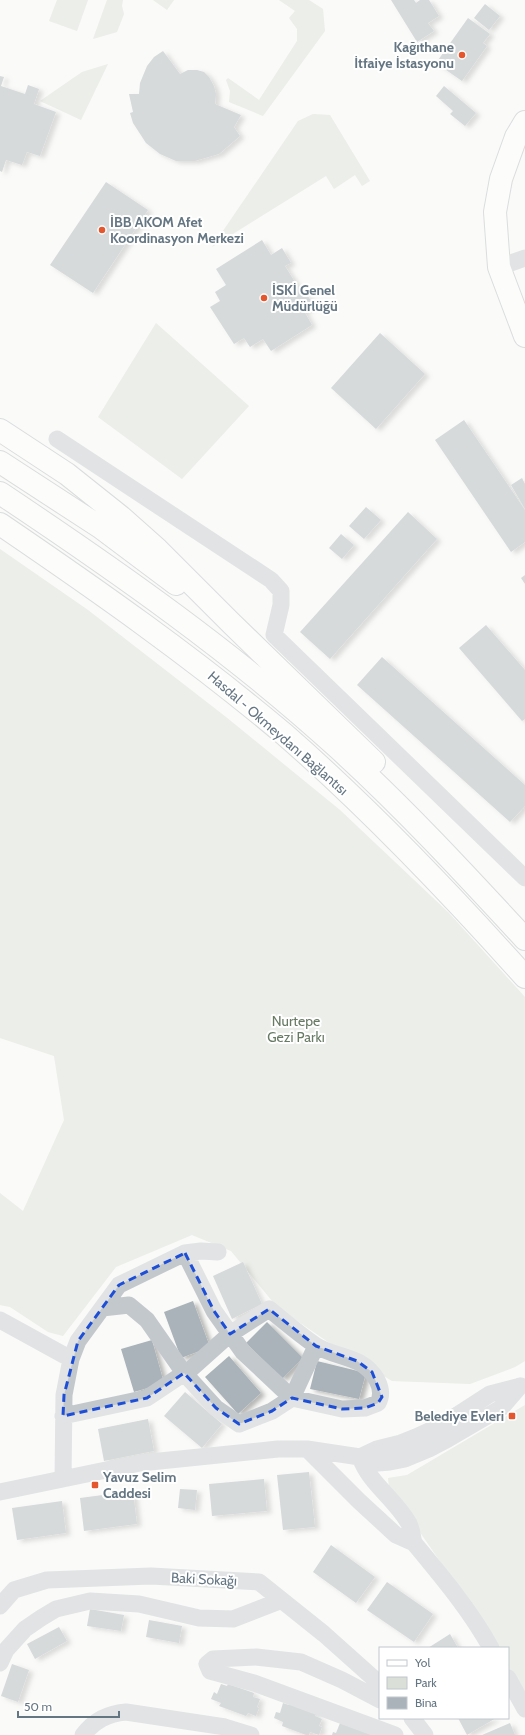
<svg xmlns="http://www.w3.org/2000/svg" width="525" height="1735" viewBox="0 0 525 1735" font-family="Cabin,sans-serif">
  <defs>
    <filter id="shadow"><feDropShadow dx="4.5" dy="2.5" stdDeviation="2" flood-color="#0004"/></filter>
  </defs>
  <rect width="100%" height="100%" fill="#fafaf8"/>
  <path fill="#dadfd7" d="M57 0H88L77 31 49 21Z
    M107 0H123L122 6 124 14 117 32 93 39Z
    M153 0H174L167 10Z
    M279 0H309L323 9 325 31 263 116 229 102 230 91 226 80 228 78 259 100 297 41V29L289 18 295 11Z
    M108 64 81 120 40 101 82 72Z
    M313 114 330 115 370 181 362 186 355 175 334 189 326 176 212 247 298 121Z
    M156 323 249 406 182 479 98 417Z
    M0 549 88 610 226 717 340 810 449 913 525 997V1361L515 1367 470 1384 392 1381 328 1342 277 1307 231 1251 192 1235 116 1267 63 1336 48 1332 10 1307 0 1305V1193L23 1211 64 1120 54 1056 0 1038Z
    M525 1405V1694L508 1668V1648H496L439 1560 389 1487 388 1478 407 1475Z"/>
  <path fill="#aab3b9" filter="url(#shadow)" d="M391 0H414L416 3 420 0H429L439 16 428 23 434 31 417 42Z
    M485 4 500 16 489 30 474 18Z
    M468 18 490 34 483 43 487 46 462 81 436 63Z
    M163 51 180 74 188 70H197L204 72 209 77 214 86 216 94 215 104 241 115 234 127 240 136 219 154 195 161H176L160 154 146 143 133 123 130 113 133 112 129 94H139L140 83 147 66 154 57Z
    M0 76 4 77 1 86 25 94 28 85 39 89 34 104 56 112 40 156 27 152 22 165 6 160 2 172 0 171Z
    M444 86 476 113 465 126 450 114 453 111 436 96Z
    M106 182 148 210 93 293 50 265Z
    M262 240 271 255 282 248 291 263 285 266 303 295H307L314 305 304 311 312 325 271 351 263 339 250 347 244 338 234 344 210 307 220 301 215 292 226 285 216 269Z
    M380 333 425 374 376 429 331 388Z
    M464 420 525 510V542L511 552 435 440Z
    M522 478 525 484V509L511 485Z
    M366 507 381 520 364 539 349 526Z
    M408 512 437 539 330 659 300 632Z
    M341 534 354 545 342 559 329 548Z
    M525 575V584L521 578Z
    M486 625 525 670V719L522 721 459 648Z
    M382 657 525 785V806L510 822 357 685Z
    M243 1262 262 1304 232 1319 213 1276Z
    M193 1301 210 1347 181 1358 164 1312Z
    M267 1322 303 1358 282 1379 246 1343Z
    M152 1340 164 1383 134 1392 121 1349Z
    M229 1356 261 1393 238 1414 205 1377Z
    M317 1361 366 1373 359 1399 310 1389Z
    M185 1392 222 1424 202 1448 164 1416Z
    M148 1419 154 1451 104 1461 98 1429Z
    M309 1472 315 1527 283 1530 277 1475Z
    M264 1479 267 1511 212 1516 209 1484Z
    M180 1489 197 1490 195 1510 178 1508Z
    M133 1491 137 1524 84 1531 80 1498Z
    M62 1501 66 1533 17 1540 12 1508Z
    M331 1545 375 1577 356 1603 313 1572Z
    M387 1582 433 1614 414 1642 367 1610Z
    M90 1609 124 1615 121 1631 87 1626Z
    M149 1620 182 1626 179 1643 146 1637Z
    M59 1627 67 1641 35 1659 27 1644Z
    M450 1634 458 1648H428Z
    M12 1664 29 1670 18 1702 1 1696Z
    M221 1684 227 1686 228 1684 254 1693 253 1697 260 1699 257 1707 259 1708 256 1716 248 1713 246 1716 219 1706 221 1703 211 1699 214 1692 217 1694Z
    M283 1703 289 1705 290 1703 317 1713 315 1716 322 1719 319 1726 322 1727 319 1735 310 1732 309 1735H306L282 1726 283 1722 274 1718 276 1712 280 1713Z
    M458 1718H496L467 1735Z
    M340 1723 372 1735H332L333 1732 336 1733Z
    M510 1723 515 1735H482Z"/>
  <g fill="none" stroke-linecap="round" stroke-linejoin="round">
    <defs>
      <path id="major" d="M525 122 516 137 501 179 495 212 499 267 525 336"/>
      <path id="highway" d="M0 430 67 474 121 517 157 549 231 623 374 762
        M0 462 100 527 176 584
        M0 493C117 571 234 653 338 748 404 808 465 874 525 939
        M0 524C97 590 194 658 284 734 370 809 449 892 525 977"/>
    </defs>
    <use href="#major" stroke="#b5babe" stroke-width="24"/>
    <use href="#highway" stroke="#b4b9bd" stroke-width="24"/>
    <path stroke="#c3c8cc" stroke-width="17" d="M499 267 525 258
      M57 439 271 580 281 591V605L274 635 525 878
      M102 1308 129 1305 147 1320 184 1373 216 1408 239 1424 272 1411 292 1398 316 1346
      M0 1320 71 1359
      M63 1416 147 1398 192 1368 230 1334 269 1309C284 1321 299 1334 315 1345 336 1359 362 1354 377 1380 381 1388 382 1396 378 1403L365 1408 342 1409 292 1398 243 1352 214 1311 185 1253
      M307 1449 359 1501 396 1535 414 1543C412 1536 412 1528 408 1522 394 1498 369 1483 360 1457
      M360 1457 377 1449 401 1443 416 1437 442 1425 490 1394 521 1386
      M63 1479 64 1395 71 1359 78 1341 119 1285 185 1253 201 1251 218 1252
      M0 1492 140 1463 278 1449H307L360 1457 378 1463 390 1462 405 1459 429 1449 448 1439 501 1408 520 1386
      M414 1543C442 1577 470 1610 491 1648
      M0 1606 14 1590 47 1580 151 1576 259 1582 324 1634 380 1684
      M0 1663 6 1650 25 1629 41 1618 56 1609 90 1601 139 1604 199 1618 233 1619 282 1600
      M508 1678 525 1709
      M380 1700 342 1680 301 1662 256 1657 213 1659 207 1664 210 1671 254 1683 395 1735
      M412 1718 425 1735
      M83 1735C95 1720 107 1714 126 1712L225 1727 251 1735"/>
    <use href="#major" stroke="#fff" stroke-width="22"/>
    <use href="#highway" stroke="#fff" stroke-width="22"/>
  </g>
  <path d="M0 0H525V1735H0ZM185 1253 214 1311 230 1334 269 1309 316 1346 357 1361 372 1372 382 1397 378 1403 365 1408 342 1409 292 1398 272 1411 239 1424 216 1408 184 1373 147 1398 63 1416 64 1395 78 1341 119 1285Z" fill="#fafaf8" fill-opacity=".55" fill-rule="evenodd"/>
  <path fill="none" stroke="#1d4ed8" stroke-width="3" stroke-dasharray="8 5" stroke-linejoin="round" d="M185 1253 214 1311 230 1334 269 1309 316 1346 357 1361 372 1372 382 1397 378 1403 365 1408 342 1409 292 1398 272 1411 239 1424 216 1408 184 1373 147 1398 63 1416 64 1395 78 1341 119 1285Z"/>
  <g fill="#e4572e" stroke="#fff" stroke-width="1.5">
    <circle cx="462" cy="55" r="4"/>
    <circle cx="102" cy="230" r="4"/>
    <circle cx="264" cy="298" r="4"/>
    <rect x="508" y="1412" width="8" height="8" rx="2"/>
    <rect x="91" y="1481" width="8" height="8" rx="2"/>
  </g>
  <g text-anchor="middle" stroke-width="4" stroke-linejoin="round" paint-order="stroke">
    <g font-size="14" font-weight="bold" fill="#657683" stroke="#fff" text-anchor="start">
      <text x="454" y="52" text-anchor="end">Kağıthane<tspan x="454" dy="16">İtfaiye İstasyonu</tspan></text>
      <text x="110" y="227">İBB AKOM Afet<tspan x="110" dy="16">Koordinasyon Merkezi</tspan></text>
      <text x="272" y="295">İSKİ Genel<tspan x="272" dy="16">Müdürlüğü</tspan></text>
      <text x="504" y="1421" text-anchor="end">Belediye Evleri</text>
      <text x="103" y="1482">Yavuz Selim<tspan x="103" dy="16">Caddesi</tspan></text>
    </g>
    <g font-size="14" fill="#657683" stroke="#fff">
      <text transform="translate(278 733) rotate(41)" y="5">Hasdal - Okmeydanı Bağlantısı</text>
      <text transform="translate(204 1579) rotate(3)" y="5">Baki Sokağı</text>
    </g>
    <g font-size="14" fill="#687a64" stroke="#fff">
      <text x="296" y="1026">Nurtepe<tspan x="296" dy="16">Gezi Parkı</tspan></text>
    </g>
  </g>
  <rect x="379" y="1647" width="130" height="72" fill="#ffffff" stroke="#c1c8cd"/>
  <rect x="387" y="1660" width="20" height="6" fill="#ffffff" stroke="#c1c8cd"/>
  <text x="415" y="1667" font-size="12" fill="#657683">Yol</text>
  <rect x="387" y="1677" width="20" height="12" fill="#dadfd7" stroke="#c1c8cd"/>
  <text x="415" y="1687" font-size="12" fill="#657683">Park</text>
  <rect x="387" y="1697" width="20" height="12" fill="#aab3b9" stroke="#c1c8cd"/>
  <text x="415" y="1707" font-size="12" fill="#657683">Bina</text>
  <path d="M18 1711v6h101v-6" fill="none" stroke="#657683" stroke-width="2"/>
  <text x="24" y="1711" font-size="12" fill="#657683" stroke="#ffffff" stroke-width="3" paint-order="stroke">50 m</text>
</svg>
